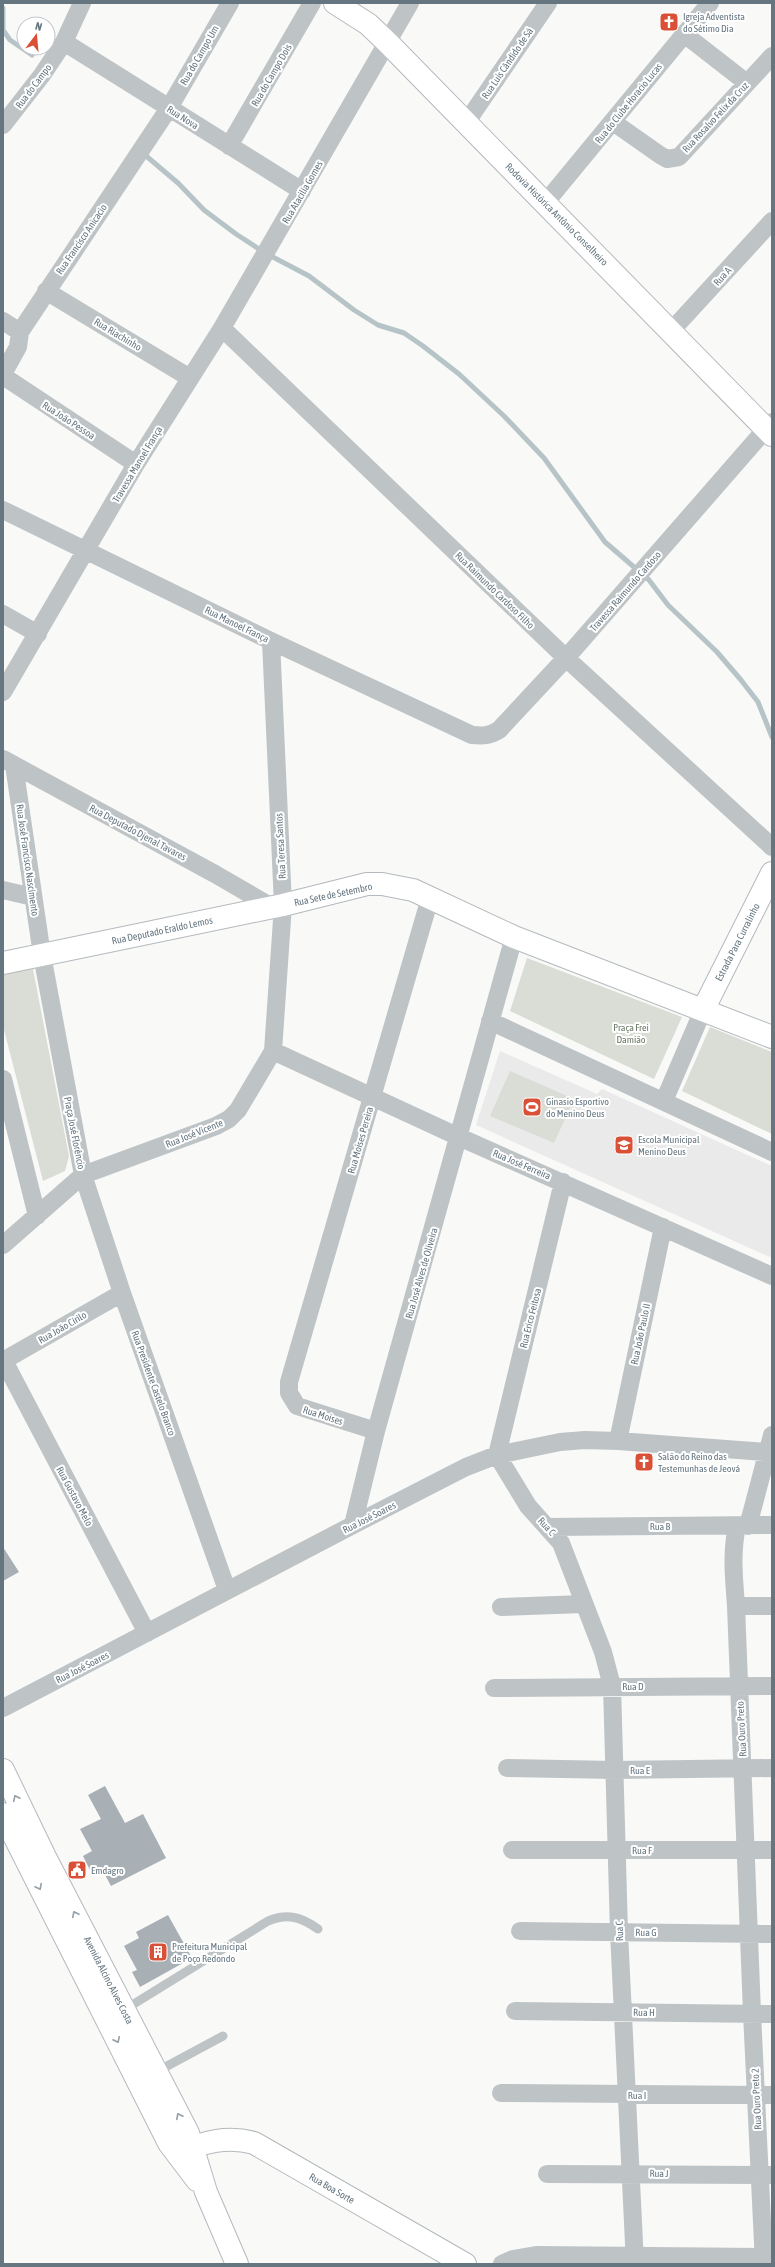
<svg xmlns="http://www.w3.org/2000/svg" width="775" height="2267" viewBox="0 0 775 2267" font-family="'Asap Condensed',sans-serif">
  <rect width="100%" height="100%" fill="#f9f9f7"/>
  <path fill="#eaeaea" d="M500 1051 597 1094 602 1089 772 1166V1258L476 1125Z"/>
  <path fill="#d9ddd6" d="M527 958 682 1017 654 1079 510 1011Z
    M32 964 69 1156 65 1171 43 1181 3 1026V972Z
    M710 1027 772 1052V1134L682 1091Z
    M510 1071 574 1099 554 1143 490 1116Z"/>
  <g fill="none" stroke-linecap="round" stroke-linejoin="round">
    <path stroke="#b7c4c7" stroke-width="5" d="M3 8V30
      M3 30 10 40 32 55
      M145 155 178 183 204 210 236 234 262 251
      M269 255 309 276 354 310 378 325 404 333 423 346 459 374 504 416 544 458 605 542 649 580 668 605 717 652 741 680 758 702 772 737"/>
  </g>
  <path fill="#a8b0b6" d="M3 1547 19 1572 3 1581Z
    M105 1786 125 1823 143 1814 166 1858 111 1886 103 1871 93 1876 83 1856 92 1851 80 1829 101 1819 88 1795Z
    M168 1915 192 1958 140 1987 132 1972 137 1970 124 1946 139 1938 136 1932Z"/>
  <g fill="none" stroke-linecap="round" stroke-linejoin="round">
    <defs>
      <path id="secondary" d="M335 3 368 24 388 43 772 435
        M3 963 283 905 367 884H382L413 890 514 937 772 1037
        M703 1010 772 873
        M3 1770 45 1857 188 2133 206 2192 237 2264
        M3 1814 169 2143 197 2180
        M179 2154C202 2141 229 2136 254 2143L465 2264"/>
    </defs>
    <use href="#secondary" stroke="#b3b9bd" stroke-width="24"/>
    <path stroke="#bec3c6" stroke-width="9" d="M124 2010 268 1921C288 1913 301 1917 318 1929
      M156 2072 223 2036"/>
    <path stroke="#bec3c6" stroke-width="18" d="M684 34 747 83
      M64 42 302 191
      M613 122 660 155 667 159 679 157 772 56
      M466 123 548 3
      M3 125 42 75 64 42 82 3
      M229 146 312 3
      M546 202 710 3
      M46 291 190 378
      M3 321 20 332
      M222 328 566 658 772 847
      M672 330 772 221
      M3 374 18 347 20 332 169 108 230 3
      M3 376 136 464
      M3 510 271 641 472 735C483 736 489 736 499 730L566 658 772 422
      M3 614 38 634
      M3 692 136 464 222 328 410 3
      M3 759 215 874 272 907
      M14 765 42 955 83 1175 122 1293 227 1590
      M3 890 33 897
      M490 1021 772 1152
      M273 1051 459 1137 772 1276
      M3 1079 37 1216
      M664 1101 703 1010
      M563 1182 497 1455 528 1506 561 1543 603 1652 612 1686 619 1932 635 2264
      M3 1245 83 1175 216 1126 229 1119 238 1110 273 1051 283 905 271 641
      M3 1359 147 1633
      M3 1361 122 1293
      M376 1431 297 1406 289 1393V1382L430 898
      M618 1441 663 1227
      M353 1525 376 1431 514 937
      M737 1526C731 1555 734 1577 736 1606L752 2013 764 2264
      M748 1526 772 1435
      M549 1527 772 1525
      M736 1606H772
      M501 1607 584 1604
      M494 1688 772 1686
      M3 1708 353 1525 466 1467 497 1455 560 1442 585 1440 618 1441 766 1452
      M507 1768 615 1770 772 1768
      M512 1850H772
      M520 1931 772 1934
      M515 2011 772 2014
      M501 2093 772 2095
      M547 2174 772 2175
      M502 2264 513 2259 536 2255 772 2257"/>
    <use href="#secondary" stroke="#fff" stroke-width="22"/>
  </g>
  <defs><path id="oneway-chevron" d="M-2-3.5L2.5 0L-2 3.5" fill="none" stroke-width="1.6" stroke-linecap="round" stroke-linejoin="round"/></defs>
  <g stroke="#949fa6">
    <use href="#oneway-chevron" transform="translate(16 1798) rotate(-116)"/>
    <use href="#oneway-chevron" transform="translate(39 1887) rotate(63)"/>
    <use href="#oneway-chevron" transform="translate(75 1914) rotate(-117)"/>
    <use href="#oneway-chevron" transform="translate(117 2040) rotate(64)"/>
    <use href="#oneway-chevron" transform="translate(179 2116) rotate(-117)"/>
  </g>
  <defs>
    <symbol id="church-square" viewBox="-11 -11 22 22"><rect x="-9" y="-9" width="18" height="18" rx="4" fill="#d95036" stroke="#fff"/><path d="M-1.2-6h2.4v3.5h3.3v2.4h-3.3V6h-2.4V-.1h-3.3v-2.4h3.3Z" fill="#fff"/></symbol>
    <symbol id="stadium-square" viewBox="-11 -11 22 22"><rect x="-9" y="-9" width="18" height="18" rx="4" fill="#d95036" stroke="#fff"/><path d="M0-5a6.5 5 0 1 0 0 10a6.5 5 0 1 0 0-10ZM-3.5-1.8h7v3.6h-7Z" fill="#fff"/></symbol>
    <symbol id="school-square" viewBox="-11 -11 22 22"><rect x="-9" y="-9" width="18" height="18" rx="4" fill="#d95036" stroke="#fff"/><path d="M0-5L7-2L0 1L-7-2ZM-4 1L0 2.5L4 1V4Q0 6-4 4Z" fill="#fff"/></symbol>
    <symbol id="civic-square" viewBox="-11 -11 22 22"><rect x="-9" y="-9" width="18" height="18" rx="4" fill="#d95036" stroke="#fff"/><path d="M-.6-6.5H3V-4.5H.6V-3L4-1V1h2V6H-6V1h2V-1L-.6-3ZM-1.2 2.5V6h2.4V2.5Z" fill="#fff"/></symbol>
    <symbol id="building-square" viewBox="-11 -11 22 22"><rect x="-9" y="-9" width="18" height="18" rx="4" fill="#d95036" stroke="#fff"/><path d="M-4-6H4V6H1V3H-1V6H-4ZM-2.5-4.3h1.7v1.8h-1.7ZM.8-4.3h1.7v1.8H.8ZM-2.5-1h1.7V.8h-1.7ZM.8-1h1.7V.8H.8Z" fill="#fff"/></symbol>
  </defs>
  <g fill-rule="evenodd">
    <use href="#church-square" x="658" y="11" width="22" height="22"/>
    <use href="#stadium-square" x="521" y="1096" width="22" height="22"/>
    <use href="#school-square" x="613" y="1134" width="22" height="22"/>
    <use href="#church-square" x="633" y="1451" width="22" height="22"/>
    <use href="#civic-square" x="66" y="1859" width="22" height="22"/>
    <use href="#building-square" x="147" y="1941" width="22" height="22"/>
  </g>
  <g text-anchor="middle" stroke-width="4" stroke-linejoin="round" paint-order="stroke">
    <g font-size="10" fill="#667680" stroke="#fff" text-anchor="start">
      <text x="683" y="20">Igreja Adventista<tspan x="683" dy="12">do Sétimo Dia</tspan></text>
      <text x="546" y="1105">Ginasio Esportivo<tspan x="546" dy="12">do Menino Deus</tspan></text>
      <text x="638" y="1143">Escola Municipal<tspan x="638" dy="12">Menino Deus</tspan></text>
      <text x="658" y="1460">Salão do Reino das<tspan x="658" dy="12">Testemunhas de Jeová</tspan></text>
      <text x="91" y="1874">Emdagro</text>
      <text x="172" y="1950">Prefeitura Municipal<tspan x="172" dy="12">de Poço Redondo</tspan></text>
    </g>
    <g font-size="10" fill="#667680" stroke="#fff">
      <text transform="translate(199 55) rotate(-60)" y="4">Rua do Campo Um</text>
      <text transform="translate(507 63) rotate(-56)" y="4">Rua Luís Cândido de Sá</text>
      <text transform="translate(271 75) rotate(-60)" y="4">Rua do Campo Dois</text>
      <text transform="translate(33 86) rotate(-53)" y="4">Rua do Campo</text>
      <text transform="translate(628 103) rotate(-51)" y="4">Rua do Clube Horacio Lucas</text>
      <text transform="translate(183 117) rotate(32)" y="4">Rua Nova</text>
      <text transform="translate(715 117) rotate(-47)" y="4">Rua Rosalvo Felix da Cruz</text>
      <text transform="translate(302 192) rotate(-60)" y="4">Rua Atacilia Gomes</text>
      <text transform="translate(557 214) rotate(45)" y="4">Rodovia Histórica Antônio Conselheiro</text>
      <text transform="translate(81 239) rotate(-56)" y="4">Rua Francisco Anicacio</text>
      <text transform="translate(722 276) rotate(-48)" y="4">Rua A</text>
      <text transform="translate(118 334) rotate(31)" y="4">Rua Riachinho</text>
      <text transform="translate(69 420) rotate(33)" y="4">Rua João Pessoa</text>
      <text transform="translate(137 464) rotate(-59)" y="4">Travessa Manoel França</text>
      <text transform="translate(495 590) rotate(44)" y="4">Rua Raimundo Cardoso Filho</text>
      <text transform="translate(625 591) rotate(-49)" y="4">Travessa Raimundo Cardoso</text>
      <text transform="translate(237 624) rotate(26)" y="4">Rua Manoel França</text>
      <text transform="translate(138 832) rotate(28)" y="4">Rua Deputado Djenal Tavares</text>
      <text transform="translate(280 846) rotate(-93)" y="4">Rua Teresa Santos</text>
      <text transform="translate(28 860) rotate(82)" y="4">Rua José Francisco Nascimento</text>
      <text transform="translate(333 894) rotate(-12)" y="4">Rua Sete de Setembro</text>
      <text transform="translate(162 930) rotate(-12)" y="4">Rua Deputado Eraldo Lemos</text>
      <text transform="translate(737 942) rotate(-63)" y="4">Estrada Para Curralinho</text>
      <text transform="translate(75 1133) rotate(79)" y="4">Praça José Florêncio</text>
      <text transform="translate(194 1133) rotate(-22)" y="4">Rua José Vicente</text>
      <text transform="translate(360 1140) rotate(-74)" y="4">Rua Moises Pereira</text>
      <text transform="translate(522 1164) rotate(23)" y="4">Rua José Ferreira</text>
      <text transform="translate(421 1273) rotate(-74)" y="4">Rua José Alves de Oliveira</text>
      <text transform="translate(530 1318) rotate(-76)" y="4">Rua Erico Feitosa</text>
      <text transform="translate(62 1327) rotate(-30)" y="4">Rua João Cirilo</text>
      <text transform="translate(640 1334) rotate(-78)" y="4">Rua João Paulo II</text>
      <text transform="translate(154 1383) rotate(70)" y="4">Rua Presidente Castelo Branco</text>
      <text transform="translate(323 1415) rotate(18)" y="4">Rua Moises</text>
      <text transform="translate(75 1496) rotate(62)" y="4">Rua Gustavo Melo</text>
      <text transform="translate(369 1517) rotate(-27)" y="4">Rua José Soares</text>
      <text transform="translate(547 1526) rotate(47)" y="4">Rua C</text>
      <text x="660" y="1530">Rua B</text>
      <text transform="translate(82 1667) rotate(-27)" y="4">Rua José Soares</text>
      <text x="633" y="1690">Rua D</text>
      <text transform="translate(741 1729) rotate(-93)" y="4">Rua Ouro Preto</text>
      <text x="640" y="1774">Rua E</text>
      <text x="642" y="1854">Rua F</text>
      <text transform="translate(619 1931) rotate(-92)" y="4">Rua C</text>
      <text transform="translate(646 1932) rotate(1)" y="4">Rua G</text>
      <text transform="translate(109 1980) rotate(63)" y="4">Avenida Alcino Alves Costa</text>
      <text transform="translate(644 2012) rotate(1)" y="4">Rua H</text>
      <text x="637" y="2099">Rua I</text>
      <text transform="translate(756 2099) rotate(-93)" y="4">Rua Ouro Preto 2</text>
      <text transform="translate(659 2173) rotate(1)" y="4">Rua J</text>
      <text transform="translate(332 2188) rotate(30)" y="4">Rua Boa Sorte</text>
    </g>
    <g font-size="10" fill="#697864" stroke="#fff">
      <text x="631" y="1031">Praça Frei<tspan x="631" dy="12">Damião</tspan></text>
    </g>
  </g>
  <rect width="775" height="2267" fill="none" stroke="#667680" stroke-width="8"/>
  <g transform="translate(36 36) rotate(16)"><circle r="19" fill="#ffffff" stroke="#c2c8cc"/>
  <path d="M0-3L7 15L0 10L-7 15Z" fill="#d95036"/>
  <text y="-6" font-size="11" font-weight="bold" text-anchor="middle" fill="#667680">N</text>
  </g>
</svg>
